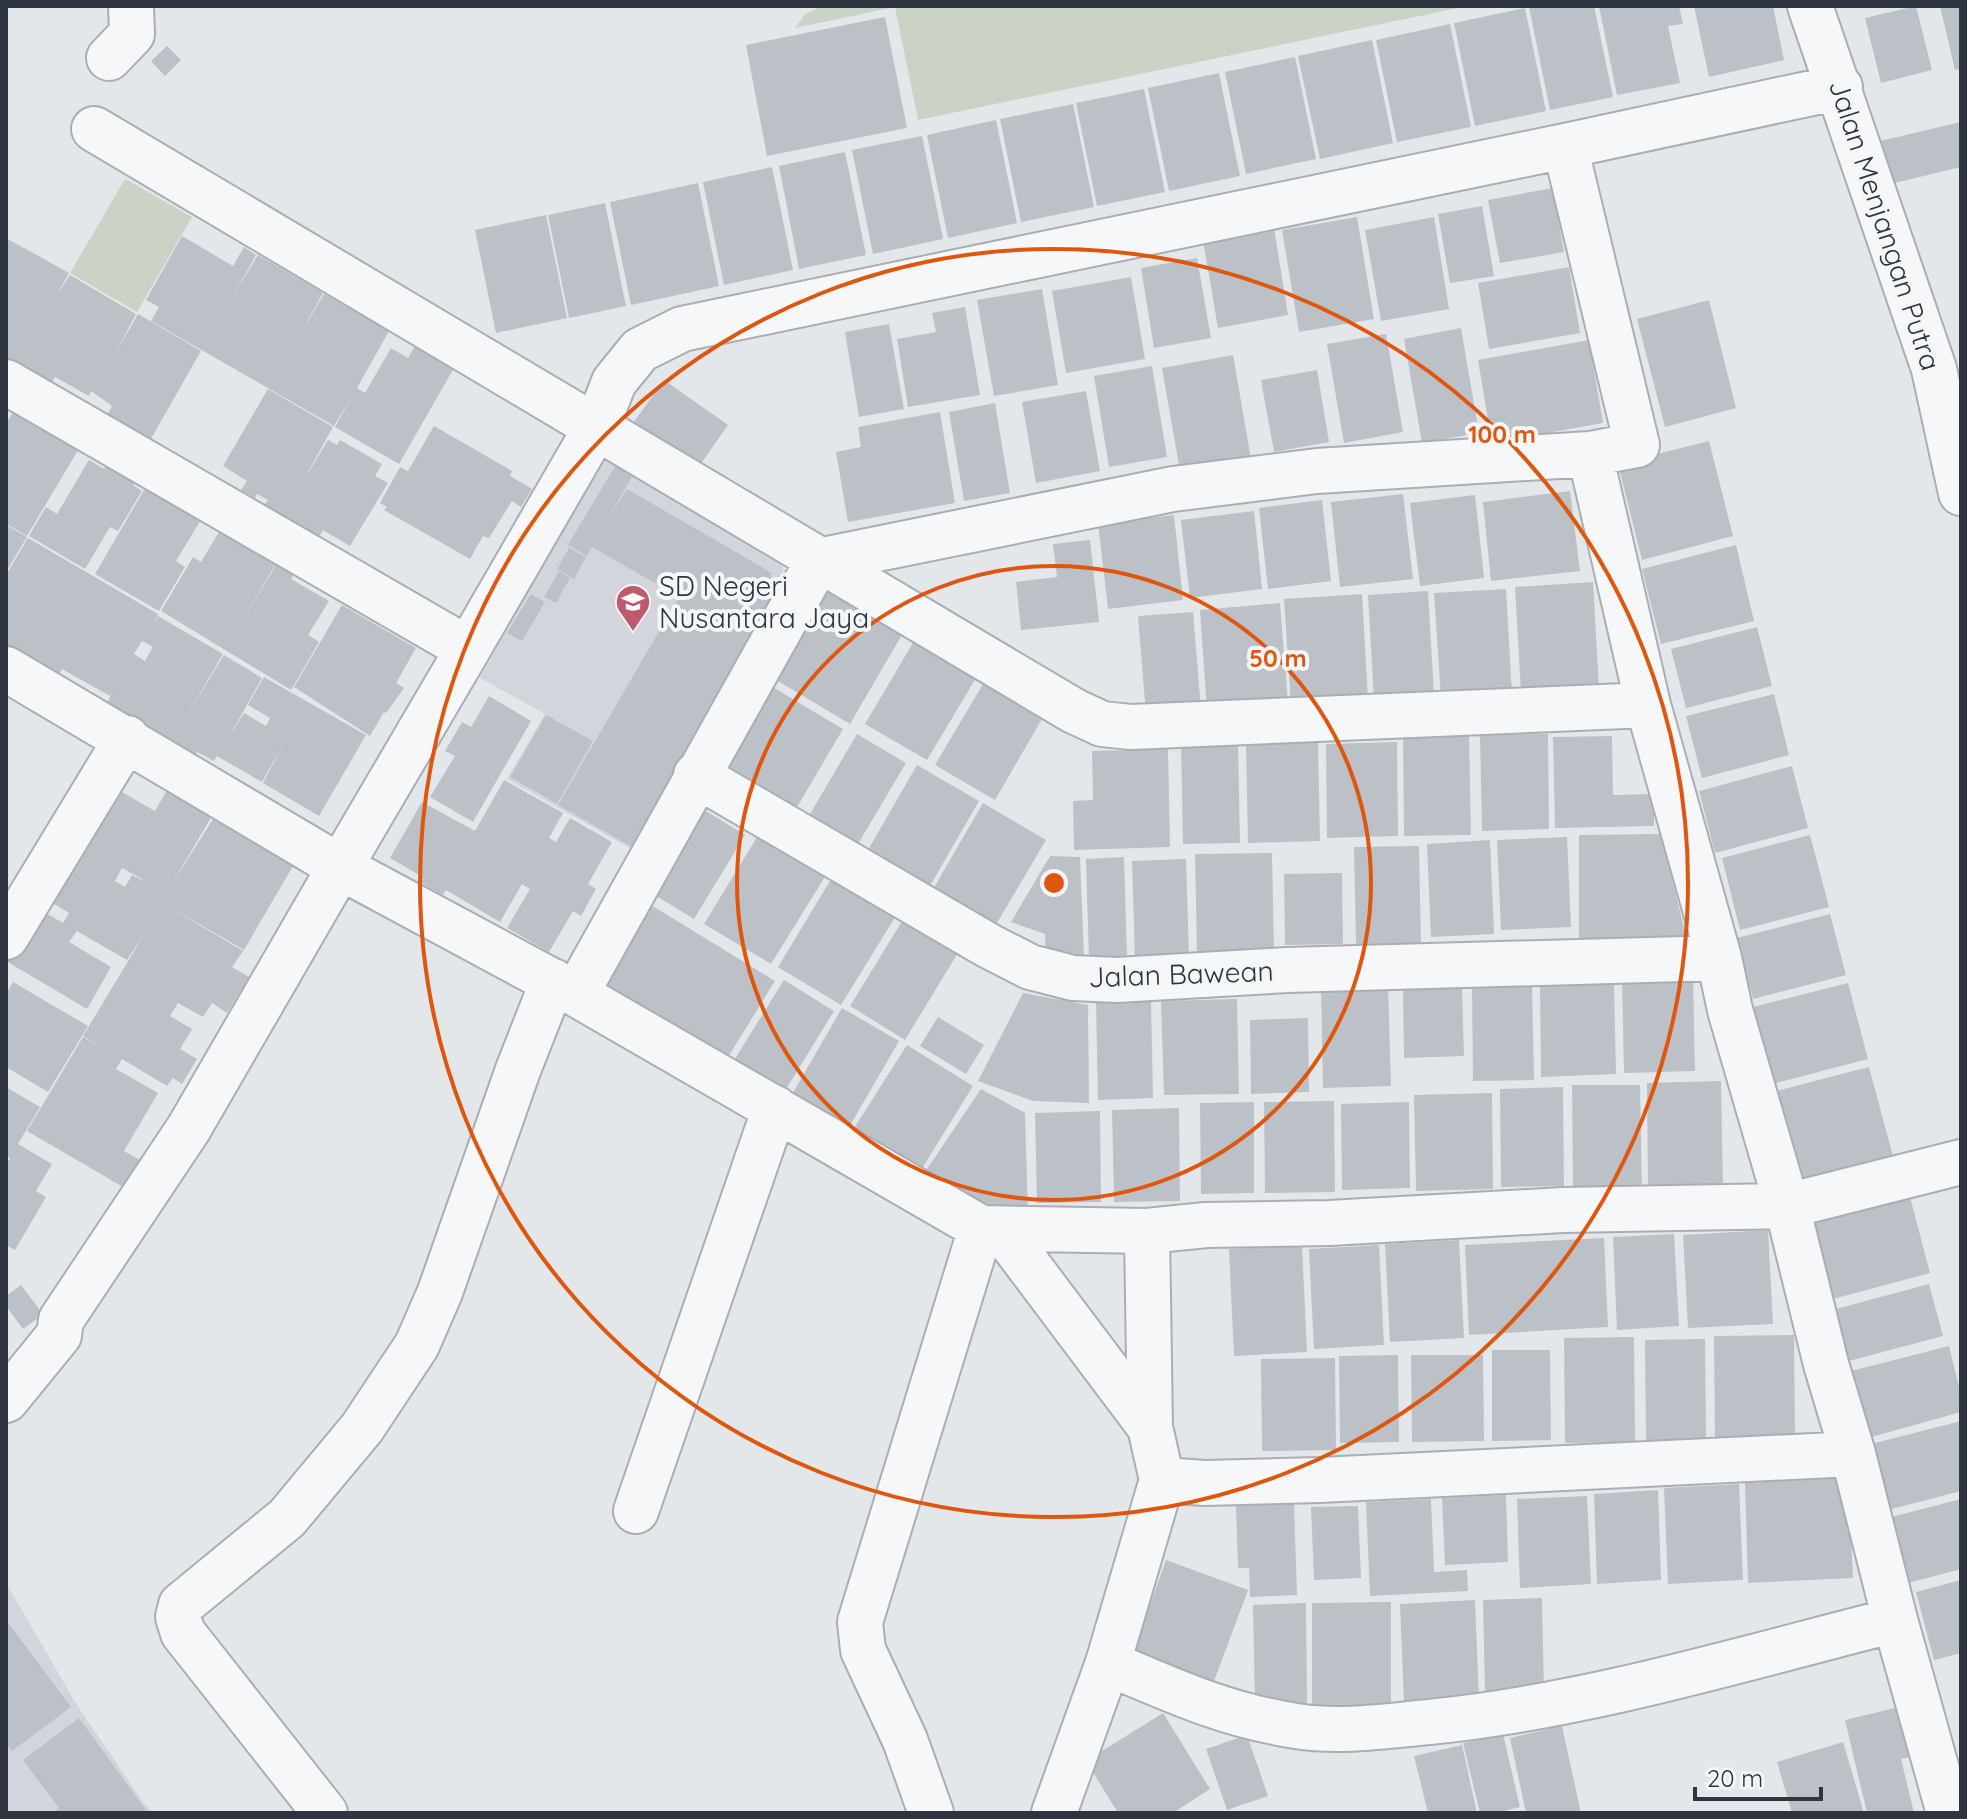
<svg xmlns="http://www.w3.org/2000/svg" width="1967" height="1819" viewBox="0 0 1967 1819" font-family="Quicksand,sans-serif">
  <rect width="100%" height="100%" fill="#e4e7ea"/>
  <path fill="#d2d6dc" d="M603 457 782 564 786 588 633 850 507 779 545 714 480 678Z
    M6 1583 77 1705 145 1805 154 1813H6Z"/>
  <path fill="#cad3c6" d="M823 6H1468L918 120 895 7 795 28 805 14Z
    M125 179 192 217 137 312 70 273Z"/>
  <path fill="#bcc0c7" fill-rule="evenodd" d="M1536 6H1594L1613 97 1550 110 1529 7Z
    M1599 6H1679L1683 24 1668 26 1680 83 1617 95Z
    M1694 6H1773L1784 60 1709 77Z
    M1916 6 1932 70 1881 83 1865 18Z
    M1940 6H1961V69L1955 70Z
    M1525 8 1546 111 1475 126 1454 23Z
    M885 17 907 128 767 156 746 45Z
    M1450 24 1471 127 1397 142 1376 40Z
    M1372 40 1393 143 1320 159 1298 56Z
    M167 46 181 60 165 76 151 61Z
    M1295 57 1316 159 1246 174 1225 72Z
    M1219 73 1240 176 1169 191 1148 88Z
    M1144 89 1165 192 1097 206 1076 103Z
    M1073 104 1094 207 1021 222 1000 119Z
    M996 120 1017 223 948 238 927 135Z
    M1961 122V167L1886 185 1876 142Z
    M922 136 943 239 873 254 852 150Z
    M845 152 866 255 799 269 779 166Z
    M772 167 793 270 724 285 703 182Z
    M698 183 719 286 631 305 610 202Z
    M1553 188 1564 252 1500 263 1488 200Z
    M605 203 626 306 569 318 548 215Z
    M1482 206 1494 276 1450 283 1438 214Z
    M546 215 567 318 496 333 475 230Z
    M1357 217 1374 319 1299 332 1282 230Z
    M1434 217 1449 309 1381 321 1365 230Z
    M1274 228 1288 315 1218 328 1203 240Z
    M182 236 233 266 244 247 256 255 235 293 258 255 323 293 302 331 324 294 389 331 357 388 365 393 391 348 408 358 415 346 454 368 399 464 335 427 352 396 334 426 151 321 159 307 146 300Z
    M6 238 69 273 56 296 70 275 136 314 115 354 138 314 201 351 148 444 105 419 112 406 91 391 89 396 55 377 49 388 6 363Z
    M1197 258 1211 338 1154 348 1141 268Z
    M1569 267 1580 333 1489 349 1478 283Z
    M1131 277 1145 359 1066 373 1052 291Z
    M1042 289 1058 385 994 396 977 300Z
    M1709 300 1736 408 1665 427 1637 319Z
    M965 307 980 395 908 407 897 339 936 332 932 313Z
    M889 324 904 409 859 417 845 332Z
    M1461 328 1479 433 1422 443 1404 339Z
    M1386 334 1403 432 1344 443 1327 344Z
    M1589 340 1603 423 1492 443 1478 360Z
    M1233 355 1251 459 1180 471 1162 368Z
    M1152 366 1167 457 1109 467 1094 376Z
    M1317 370 1329 442 1274 452 1261 380Z
    M664 380 728 425 693 475 628 430Z
    M268 389 333 427 303 481 328 440 337 445 340 440 382 464 375 476 388 483 350 546 323 530 316 542 261 510 268 500 257 494 255 498 241 490 247 481 223 466Z
    M1086 391 1100 471 1036 483 1022 402Z
    M995 403 1010 493 964 501 949 412Z
    M16 407 81 445 27 536 6 524V424Z
    M940 412 955 503 848 522 836 452 861 447 858 427Z
    M434 426 512 471 510 476 532 489 521 507 512 501 489 538 483 536 470 559 384 510 387 507 380 503 400 467 408 471Z
    M1709 441 1733 536 1642 560 1618 464Z
    M112 455 141 472 133 485 142 491 118 531 110 527 85 569 29 536 46 507 57 514 89 460 104 469Z
    M615 466 632 476 608 519 627 489 772 573 770 576 783 584 632 847 558 805 679 597 592 547 587 556 568 545Z
    M151 478 202 518 176 561 185 567 159 611 95 574Z
    M1570 491 1580 571 1491 581 1483 502Z
    M1403 494 1413 579 1340 587 1331 502Z
    M1475 495 1484 578 1420 586 1410 503Z
    M1322 500 1331 581 1268 589 1259 508Z
    M1254 511 1262 589 1190 598 1181 520Z
    M1174 515 1183 600 1108 609 1098 524Z
    M6 525 27 537 6 572Z
    M222 527 278 560 234 635 279 560 296 570 291 579 329 601 308 635 319 642 291 690 161 611 193 557 201 562Z
    M28 538 158 614 154 624 158 616 223 654 188 714 224 655 262 678 228 739 244 713 266 726 270 718 248 705 264 677 366 735 319 816 263 783 283 745 262 782 217 756 214 761 197 752 194 758 151 736 154 730 107 703 114 689 110 696 62 669 57 678 6 648V575ZM142 641 153 647 145 661 134 654Z
    M1090 540 1099 622 1021 630 1016 582 1057 577 1053 544Z
    M1736 545 1754 621 1661 644 1642 569Z
    M569 548 586 557 574 579 557 569Z
    M559 571 570 578 556 603 544 597Z
    M1593 582 1599 688 1521 693 1515 587Z
    M825 588 903 633 850 724 773 678Z
    M1506 589 1512 694 1441 698 1434 593Z
    M1428 591 1434 696 1374 700 1368 595Z
    M531 594 545 602 522 641 507 633Z
    M1362 594 1368 699 1291 705 1284 599Z
    M1280 603 1288 703 1207 710 1200 610Z
    M342 605 416 648 396 683 404 688 386 713 384 712 370 736 294 687Z
    M1193 612 1201 709 1146 714 1138 616Z
    M1757 627 1772 686 1686 708 1671 649Z
    M914 641 976 678 927 760 865 724Z
    M983 684 1042 719 995 800 935 765Z
    M771 686 843 729 793 814 720 771Z
    M1774 694 1789 755 1702 778 1686 716Z
    M489 696 531 721 473 822 430 797 455 756 445 751 462 722 471 727Z
    M546 715 593 741 557 804 510 777Z
    M1469 731 1471 835 1404 836 1403 733Z
    M857 734 906 763 855 849 806 821Z
    M1548 734 1549 829 1482 831 1480 735Z
    M1612 736 1613 795 1654 794V826L1555 828 1553 737Z
    M1318 740 1320 841 1248 843 1246 741Z
    M1238 741 1240 843 1183 844 1181 742Z
    M1397 742 1398 836 1327 838 1326 744Z
    M1168 749 1170 847 1074 850 1073 801 1093 800 1092 751Z
    M917 765 979 801 930 886 868 850Z
    M1792 766 1808 828 1715 853 1699 791Z
    M504 780 563 813 549 838 556 842 570 818 612 842 588 884 596 889 581 916 573 911 549 952 507 928 530 889 522 884 500 922 446 890 443 895 418 881 421 876 390 858 422 802 475 831Z
    M170 785 215 811 170 887 213 819 293 866 244 950 161 902 243 951 232 967 249 977 227 1013 212 1003 203 1017 178 1003 170 1016 192 1029 180 1049 197 1059 182 1084 173 1078 167 1086 122 1059 116 1069 158 1093 124 1151 140 1160 123 1187 27 1131 83 1037 104 1049 83 1036 145 933 127 960 77 931 69 942 111 967 87 1009 6 961V954L46 913 63 923 69 913 46 899 94 805 109 813 122 792 155 811ZM122 868 142 879V880L132 875 125 887 115 881Z
    M983 803 1046 840 994 928 932 891Z
    M701 808 745 835 694 919 650 892Z
    M759 834 826 875 771 964 704 924Z
    M1661 834 1687 940 1579 948V835Z
    M1810 835 1829 907 1740 930 1722 858Z
    M1567 837 1571 927 1501 930 1497 840Z
    M1490 840 1494 934 1431 937 1427 844Z
    M1419 846 1421 944 1356 945 1354 847Z
    M1272 853 1274 953 1197 955 1195 854Z
    M1050 856 1080 857 1084 959 1046 962 1045 934 1011 922Z
    M1124 857 1127 959 1089 960 1086 859Z
    M1186 859 1189 956 1135 959 1132 861Z
    M1342 873 1343 944 1285 945 1284 874Z
    M833 876 897 914 841 1005 778 967Z
    M651 905 775 981 725 1062 601 986Z
    M1830 914 1846 975 1753 999 1737 938Z
    M904 918 959 951 905 1040 850 1006Z
    M1693 976 1695 1071 1624 1073 1622 978Z
    M784 980 834 1011 783 1094 733 1062Z
    M13 982 88 1026 48 1092 6 1067V994Z
    M1848 983 1868 1059 1772 1084 1753 1007Z
    M1614 984 1616 1074 1541 1077 1540 986Z
    M1388 985 1391 1086 1323 1088 1321 987Z
    M1532 986 1534 1080 1473 1081 1472 988Z
    M1462 987 1464 1056 1404 1058 1403 989Z
    M1023 993 1088 1005 1089 1103 1033 1101 978 1081Z
    M1237 999 1239 1094 1164 1095 1161 1001Z
    M1151 1000 1153 1098 1098 1100 1096 1002Z
    M842 1008 899 1041 844 1136 787 1103Z
    M938 1017 984 1045 966 1074 920 1046Z
    M1308 1018 1309 1092 1251 1094 1250 1020Z
    M907 1045 973 1086 916 1178 849 1136Z
    M1869 1067 1894 1160 1800 1184 1776 1091Z
    M1721 1081 1723 1191 1648 1192 1647 1083Z
    M1572 1085H1640L1642 1191 1573 1192Z
    M6 1087 40 1107 18 1144 52 1164 36 1191 46 1197 15 1250 6 1245V1166L10 1158 6 1156Z
    M1563 1087 1564 1186 1501 1187 1500 1089Z
    M981 1089 1025 1113 1028 1216 994 1224 921 1178Z
    M1492 1093 1493 1189 1416 1191 1414 1095Z
    M1334 1101 1335 1192 1265 1193 1264 1102Z
    M1254 1102V1193L1201 1194 1200 1103Z
    M1409 1102 1410 1188 1342 1190 1341 1104Z
    M1179 1108 1180 1201 1114 1202 1112 1110Z
    M1100 1111 1101 1202 1037 1203 1035 1113Z
    M1909 1193 1930 1273 1833 1299 1812 1218Z
    M1768 1230 1773 1324 1688 1328 1683 1235Z
    M1674 1234 1679 1326 1617 1330 1613 1237Z
    M1604 1238 1608 1327 1469 1335 1465 1245Z
    M1459 1240 1464 1338 1390 1342 1385 1244Z
    M1302 1245 1307 1352 1234 1356 1229 1249Z
    M1379 1245 1384 1345 1314 1349 1309 1249Z
    M1929 1284 1943 1336 1849 1361 1836 1309Z
    M21 1285 43 1314 23 1329 6 1306V1296Z
    M1794 1335 1795 1442 1715 1443 1714 1336Z
    M1634 1337 1635 1442 1565 1443 1564 1338Z
    M1705 1339 1706 1439 1646 1441 1645 1340Z
    M1949 1346 1961 1395V1412L1868 1438 1851 1371Z
    M1492 1350H1550L1551 1440 1492 1441Z
    M1398 1355 1399 1442 1340 1443 1339 1356Z
    M1411 1355H1483L1484 1441 1412 1442Z
    M1335 1358 1336 1450 1262 1451 1261 1359Z
    M1961 1421V1491L1888 1510 1871 1444Z
    M1848 1478 1853 1578 1748 1583 1745 1483Z
    M1739 1484 1743 1580 1668 1584 1664 1488Z
    M1658 1490 1661 1580 1597 1584 1594 1494Z
    M1506 1495 1508 1562 1445 1565 1442 1498Z
    M1587 1496 1591 1584 1520 1588 1517 1499Z
    M1431 1499 1434 1572 1467 1570 1468 1591 1370 1596 1366 1502Z
    M1961 1499V1569L1908 1583 1891 1517Z
    M1294 1503 1297 1595 1250 1597 1249 1568H1238L1236 1506Z
    M1358 1506 1361 1578 1314 1580 1311 1507Z
    M1166 1560 1248 1590 1211 1689 1130 1660Z
    M1961 1580V1653L1934 1660 1916 1592Z
    M1542 1598 1544 1692 1485 1694 1483 1600Z
    M1475 1600 1479 1700 1404 1703 1400 1604Z
    M1391 1602V1708L1312 1709V1603Z
    M1306 1603 1307 1706 1255 1707 1253 1605Z
    M6 1620 71 1707 12 1751 6 1744Z
    M1903 1706 1915 1756 1901 1759 1914 1813H1867L1845 1720Z
    M1163 1713 1210 1789 1173 1813H1118L1086 1761Z
    M79 1718 148 1813H52L59 1808 23 1760Z
    M1562 1726 1581 1813H1526L1510 1738Z
    M1503 1734 1520 1807 1497 1813H1480L1463 1743Z
    M1247 1735 1268 1796 1227 1810 1206 1749Z
    M1843 1742 1864 1813H1792L1777 1762Z
    M1462 1745 1477 1813H1428L1414 1756Z"/>
  <g fill="none" stroke-linecap="round" stroke-linejoin="round">
    <defs>
      <path id="street" d="M1810 6 1934 369 1961 493
        M109 58 132 34 131 6
        M94 129C421 322 747 518 1074 711L1102 724 1131 727 1648 705
        M1565 146 1637 445 1590 454
        M6 382 468 649 340 867 6 669
        M468 649 597 426 614 382 640 350 682 329 1565 146 1840 87
        M696 775 989 946 1030 967 1073 978 1117 980 1287 970 1719 958
        M6 937 127 738
        M576 994 818 561 1173 489 1317 471 1590 454 1648 705 1719 958 1730 1010 1787 1206 1826 1364 1853 1454 1895 1620 1949 1813
        M1001 1229 1150 1427
        M6 1400 59 1335 61 1320 189 1128 340 867 576 994 981 1228 1147 1231
        M1162 1480 1205 1483 1320 1480 1853 1454
        M636 1511 775 1108
        M1108 1663C1173 1691 1226 1715 1296 1726 1340 1733 1386 1726 1429 1722 1588 1706 1741 1659 1895 1620
        M325 1813 183 1633 178 1617 181 1605 287 1518 362 1428 417 1345 440 1292 518 1070 553 981
        M931 1813 905 1740 863 1650 860 1622 981 1228
        M1054 1813 1108 1663 1162 1480 1150 1427 1147 1231 1206 1225 1329 1223 1563 1210 1787 1206 1961 1162"/>
    </defs>
    <use href="#street" stroke="#aaaeb4" stroke-width="48"/>
    <use href="#street" stroke="#f6f7f9" stroke-width="44"/>
  </g>
  <g fill="none" stroke="#df570f" stroke-width="4">
    <circle cx="1054" cy="883" r="317"/>
    <circle cx="1054" cy="883" r="634"/>
  </g>
  <defs>
    <symbol id="school-pin" viewBox="-11 -11 22 30"><path d="M0 17L-7.5 6A9.5 9.5 0 1 1 7.5 6Z" fill="#c0596c" stroke="#f4f6f8"/><path d="M0-5L7-2L0 1L-7-2ZM-4 1L0 2.5L4 1V4Q0 6-4 4Z" fill="#fff"/></symbol>
  </defs>
  <g fill-rule="evenodd">
    <use href="#school-pin" x="613" y="582" width="40" height="54"/>
  </g>
  <g text-anchor="middle" stroke-width="8" stroke-linejoin="round" paint-order="stroke">
    <g font-size="28" fill="#2e3541" stroke="#f4f6f8">
      <text transform="translate(1885 225) rotate(72)" y="10">Jalan Menjangan Putra</text>
      <text transform="translate(1181 974) rotate(-2)" y="10">Jalan Bawean</text>
    </g>
    <g font-size="28" fill="#2e3541" stroke="#f4f6f8" text-anchor="start">
      <text x="659" y="596">SD Negeri<tspan x="659" dy="32">Nusantara Jaya</tspan></text>
    </g>
  </g>
  <circle cx="1054" cy="883" r="12" fill="#df570f" stroke="#f4f6f8" stroke-width="4"/>
  <g font-size="24" text-anchor="middle" font-weight="bold" fill="#df570f" stroke="#f4f6f8" stroke-width="8" stroke-linejoin="round" paint-order="stroke">
    <text x="1502" y="443">100 m</text>
    <text x="1278" y="667">50 m</text>
  </g>
  <rect width="1967" height="1819" fill="none" stroke="#2e3541" stroke-width="16"/>
  <path d="M1695 1787v12h126v-12" fill="none" stroke="#2e3541" stroke-width="4"/>
  <text x="1707" y="1787" font-size="24" fill="#2e3541" stroke="#f4f6f8" stroke-width="6" paint-order="stroke">20 m</text>
</svg>
